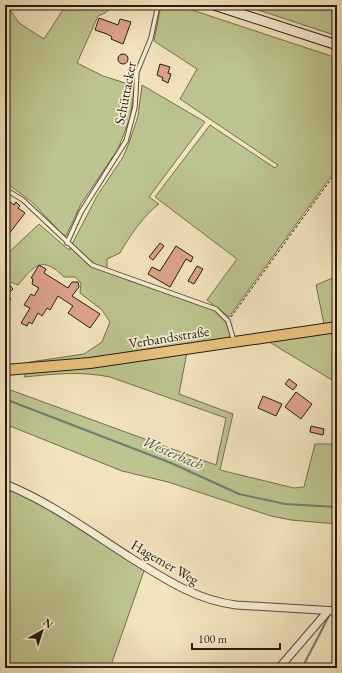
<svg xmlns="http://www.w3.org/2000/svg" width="342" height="673" viewBox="0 0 342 673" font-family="'EB Garamond',serif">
  <rect width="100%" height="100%" fill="#f3e4bd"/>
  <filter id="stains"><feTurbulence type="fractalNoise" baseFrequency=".005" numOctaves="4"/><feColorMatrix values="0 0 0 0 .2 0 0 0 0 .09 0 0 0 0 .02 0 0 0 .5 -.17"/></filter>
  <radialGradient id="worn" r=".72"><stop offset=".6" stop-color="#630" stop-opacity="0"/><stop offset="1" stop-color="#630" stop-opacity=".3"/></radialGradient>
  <path fill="#bdc48f" stroke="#72704e" d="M66 5H114L105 13 98 16 77 63 103 76 135 86 130 118 118 149 81 204 66 236 61 233 32 202 5 182V12L9 8 19 23 44 39Z
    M161 5H177L337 58V168L229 317 207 300 237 259 155 197 210 125 275 168 278 165 180 99 197 69 154 41Z
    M243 5H337V36Z
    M142 85 205 122 149 197 159 204C145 214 128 238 120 253L107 259V268L130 281 211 307 229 325 232 338 159 348 187 352 179 394 233 414 220 470 294 488 304 487 315 444H334L337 442V524L291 520 271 516 168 482 122 471 5 424V388L216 465 226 418 110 377C82 371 53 374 24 377L30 362 84 354 102 342 110 322 102 310 80 293 81 283 75 277H64C42 255 35 265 18 285L5 280V256L39 224 69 250 97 196 123 157 129 143 138 116Z
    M337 276V322L324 324 316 285Z
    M337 330V383L266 340Z
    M5 486 22 493 145 568 110 668H5Z"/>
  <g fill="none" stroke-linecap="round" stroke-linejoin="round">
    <path stroke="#707c75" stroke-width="2" d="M5 399 171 463 239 494 285 504 337 507
      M333 609 337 603
      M302 668 331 612"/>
  </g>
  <path fill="#dca38a" stroke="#271b0c" d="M99 18 118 25 120 19 131 22 123 44 111 39 112 37 107 34 95 30Z
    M118 59a5 5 0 1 1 10 0a5 5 0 1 1-10 0Z
    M160 64 170 67 168 73 171 74 168 83 162 80 163 78 157 75Z
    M10 202 14 205 16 202 20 206 18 208 25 213 5 239V209Z
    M160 243 164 246 153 260 149 257Z
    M176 246 193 257 191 262 186 259 170 287 148 274 152 267 160 271Z
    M39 265 46 269 44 273 68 288 72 282H78L79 287 72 296 100 314 90 328 68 313 73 306 58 296 50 310 47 308 42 316 38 313 32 324 29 322 27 326 21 323 30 308 24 305 31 294 34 296 39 288 32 284 33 279 31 278Z
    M197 266 203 269 194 284 188 281Z
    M7 282 13 289 6 296 11 299 5 307V285Z
    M289 379 297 385 293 390 285 384Z
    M296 392 312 404 301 419 285 407Z
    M263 396 282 404 276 416 258 408Z
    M311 426 324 429 323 435 310 432Z"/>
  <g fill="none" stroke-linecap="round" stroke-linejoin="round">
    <defs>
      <path id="lane" d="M5 189 23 200 92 265 216 309 228 321 234 341
        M67 243 81 212 126 141 135 107 137 72 151 38 158 5"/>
      <path id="street" d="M5 484C50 502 90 532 131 558 165 579 196 600 236 605L337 611
        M279 668 328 611"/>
      <path id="secondary" d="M214 5 337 45"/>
      <path id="primary" d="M5 370 90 363 337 327"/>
    </defs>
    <use href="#lane" stroke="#5a4d38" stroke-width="5.5"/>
    <use href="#street" stroke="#5a4d38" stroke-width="9"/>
    <use href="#secondary" stroke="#271b0c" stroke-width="11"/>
    <use href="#primary" stroke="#271b0c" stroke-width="12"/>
    <path stroke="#271b0c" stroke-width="1" stroke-dasharray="3 2" stroke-linecap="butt" d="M200 5 207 7
      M231 317 337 171"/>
    <use href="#lane" stroke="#f7edd4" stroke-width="3.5"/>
    <use href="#street" stroke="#f7edd4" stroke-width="7"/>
    <use href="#secondary" stroke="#f7edd4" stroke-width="9"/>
    <use href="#primary" stroke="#eac27e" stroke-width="10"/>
  </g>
  <g text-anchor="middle" stroke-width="3.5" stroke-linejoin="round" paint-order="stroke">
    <g font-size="14" fill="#271b0c" stroke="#f7edd4">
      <text transform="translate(125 93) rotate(-79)" y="5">Schüttacker</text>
      <text transform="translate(169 337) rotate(-9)" y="5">Verbandsstraße</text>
      <text transform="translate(165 562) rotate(30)" y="5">Hagemer Weg</text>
    </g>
    <g font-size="15" font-style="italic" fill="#515349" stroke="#f7edd4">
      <text transform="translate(173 453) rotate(23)" y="5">Westerbach</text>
    </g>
  </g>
  <rect width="342" height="673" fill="none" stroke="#f3e4bd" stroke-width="20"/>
  <rect x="6" y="6" width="330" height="661" fill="none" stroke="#271b0c" stroke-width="2"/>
  <rect x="10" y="10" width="322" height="653" fill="none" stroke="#271b0c"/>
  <g transform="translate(42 631) rotate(39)" stroke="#f7edd4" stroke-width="3" paint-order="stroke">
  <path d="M0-3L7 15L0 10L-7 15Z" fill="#271b0c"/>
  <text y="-6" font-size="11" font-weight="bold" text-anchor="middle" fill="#271b0c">N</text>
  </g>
  <path d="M192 643v6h88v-6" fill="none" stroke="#271b0c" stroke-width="2"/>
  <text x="198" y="643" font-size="12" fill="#271b0c" stroke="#f7edd4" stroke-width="3" paint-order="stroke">100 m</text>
  <rect width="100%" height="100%" filter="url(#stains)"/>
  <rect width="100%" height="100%" fill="url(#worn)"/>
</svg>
